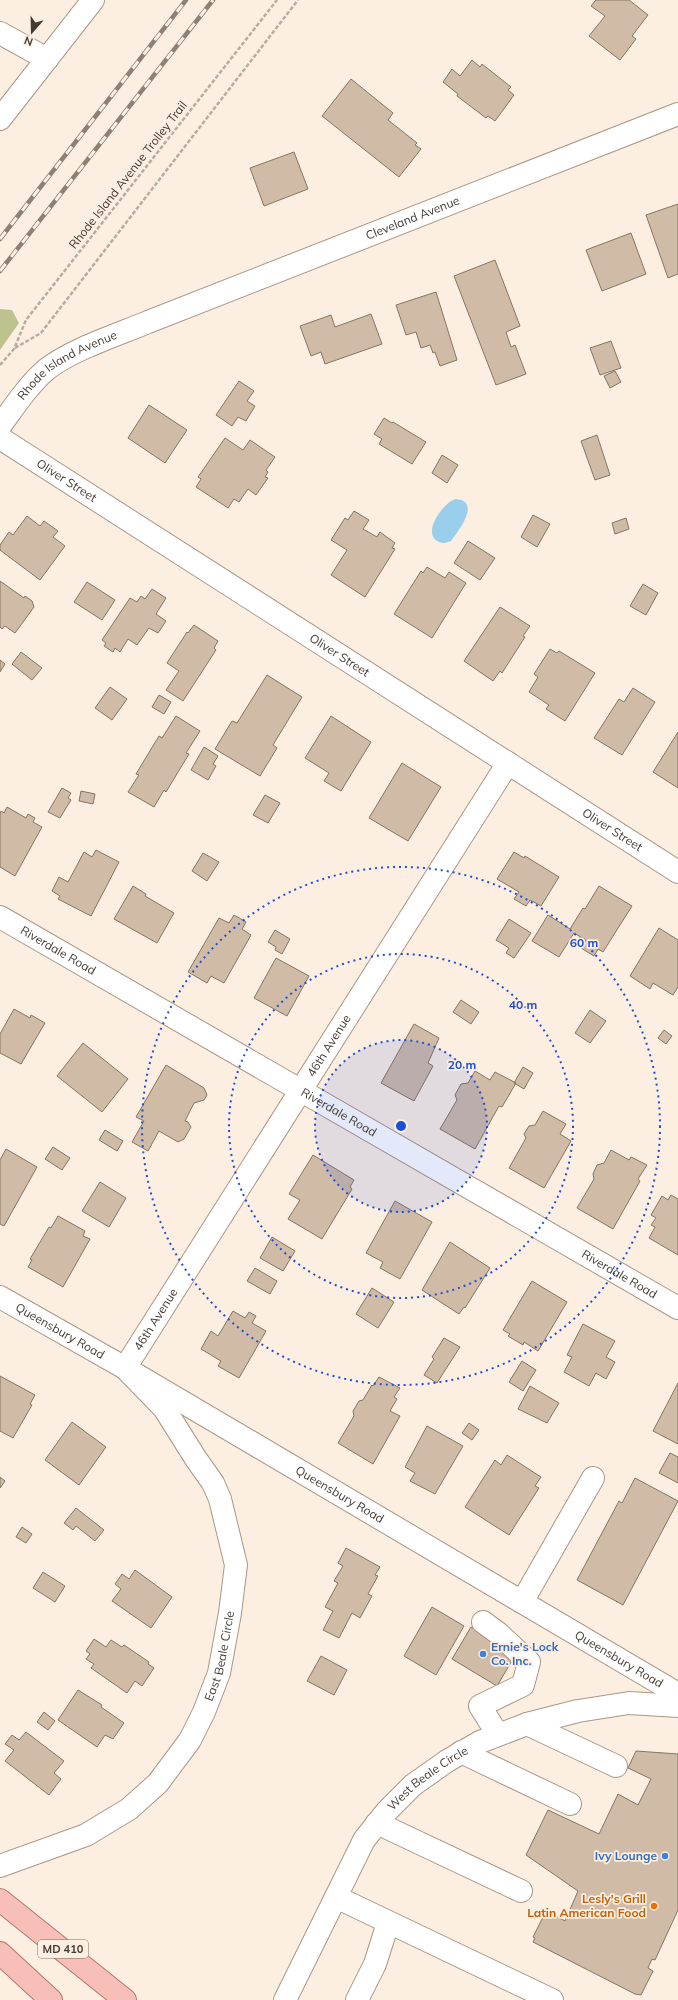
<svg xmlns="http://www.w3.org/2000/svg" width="678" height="2000" viewBox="0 0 678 2000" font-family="Mulish,sans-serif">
  <rect width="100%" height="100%" fill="#fcefe2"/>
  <path fill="#bdc28f" d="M0 309 12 310 19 323 0 350Z"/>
  <path fill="#9acfec" d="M456 499C482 501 458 532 451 541 446 543 443 544 439 542 420 534 444 501 456 499Z"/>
  <path fill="#d0bba6" stroke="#877461" d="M596 0H629L648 15 632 36 636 39 620 60 589 36 605 16 591 6Z
    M472 60 480 67 482 64 511 87 508 90 514 95 495 121 488 116 486 118 457 96 458 94 443 82 452 69 460 76Z
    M351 79 393 113 388 120 417 143 415 145 421 149 399 177 322 116Z
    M294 152 308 189 264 206 250 168Z
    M678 204V274L668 278 646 215Z
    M631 233 646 274 602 291 586 250Z
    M495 260 520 326 506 332 511 347 515 345 526 374 496 385 454 276Z
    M436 292 457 360 440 366 435 352 433 353 430 345 421 348 416 332 406 335 396 305Z
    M371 314 382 344 325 364 321 352 311 356 300 326 331 315 335 327Z
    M611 341 621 368 600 375 590 348Z
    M615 371 621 382 610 388 604 376Z
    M239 381 254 391 247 401 255 406 246 421 238 417 232 426 216 415Z
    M149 405 187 430 165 463 128 438Z
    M384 418 392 423 393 422 426 442 412 464 379 444 382 439 374 434Z
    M597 435 610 475 595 480 581 441Z
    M225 438 243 450 250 440 275 457 266 470 268 472 265 477 268 478 256 495 248 489 239 502 234 499 228 508 196 487 201 479 198 477Z
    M442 455 458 465 447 483 432 473Z
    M354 511 369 520 363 529 377 537 380 532 395 543 392 548 395 549 365 597 331 575 347 550 331 540 345 518 348 520Z
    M533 515 550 524 537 547 521 537Z
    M27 516 40 526 44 521 58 531 53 537 65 546 40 580 0 550V545L9 532 13 535Z
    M626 518 629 529 615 534 612 523Z
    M468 541 495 558 480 580 454 563Z
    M427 567 445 578 449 572 466 583 432 638 394 614 421 571 423 573Z
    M0 581 24 598 25 596 32 601 34 607 15 633 5 626 2 629 0 627Z
    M87 582 115 600 102 620 74 602Z
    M643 584 658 593 646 615 630 606Z
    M152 589 166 598 156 614 166 621 158 633 149 628 137 645 128 639 120 652 115 648 113 652 104 646 106 643 102 640 130 598 137 602 141 596 145 599Z
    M500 607 530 626 523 636 525 637 502 673 500 671 493 681 464 661Z
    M194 625 218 641 214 648 216 650 183 701 166 690 179 671 167 663 187 632 188 633Z
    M550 649 557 653 559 651 595 673 565 721 546 709 549 705 529 692 538 677 534 674Z
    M21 652 42 668 32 680 12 664Z
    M0 660 5 664 0 672Z
    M267 675 302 697 273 745 277 748 260 776 215 749 232 721 237 723Z
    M110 687 127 699 112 720 95 708Z
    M633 688 655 702 622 755 594 738 619 699 624 702Z
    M159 695 171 702 164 714 152 707Z
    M176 716 200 731 186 753 189 754 166 792 164 790 154 807 128 792 139 775 136 774 159 736 162 738Z
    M331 716 371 742 341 791 324 781 329 773 305 758Z
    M678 732V788L653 772Z
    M204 747 218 756 213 764 216 766 208 780 191 770Z
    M402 763 441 787 408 841 369 818Z
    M62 788 71 793 68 798 71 800 60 818 48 812Z
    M81 791 95 794 93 804 79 801Z
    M265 795 280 803 268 823 253 815Z
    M7 807 26 818 28 814 35 818 33 822 42 827 15 876 0 867V814L1 811 4 813Z
    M96 850 119 862 91 916 58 899 60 896 52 891 59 877 68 882 84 852 92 857Z
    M514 852 524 858 525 856 559 877 541 906 530 900 526 906 514 899 519 892 497 879Z
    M203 853 219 862 207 881 192 871Z
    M133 886 146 894 145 896 174 913 157 943 114 919Z
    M599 886 632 906 603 952 598 949 594 956 581 948 586 940 574 933 559 957 532 941 548 915 570 929 583 908 585 909Z
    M234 915 246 922 242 929 251 935 224 983 211 976 207 983 188 972 219 918 229 923Z
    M509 919 531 933 514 958 506 953 509 948 496 940Z
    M659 928 678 940V987L673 995 653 983 650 989 630 976Z
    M275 930 290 939 282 954 275 950 276 947 268 942Z
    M276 958 309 976 287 1016 254 998Z
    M461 1000 479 1012 471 1024 453 1012Z
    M14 1009 30 1018 31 1015 45 1023 21 1064 0 1053V1034Z
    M590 1010 606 1021 590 1043 575 1033Z
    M414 1024 439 1038 428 1063 433 1066 414 1101 381 1083Z
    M664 1030 672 1036 666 1044 658 1038Z
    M83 1043 128 1079 102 1112 57 1076Z
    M166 1065 204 1088 207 1095 204 1100 194 1103 185 1121 188 1122 191 1127 184 1139 178 1142 159 1131 148 1151 132 1142 144 1121 136 1117Z
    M523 1067 533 1073 524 1089 514 1083Z
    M475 1071 490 1080 495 1072 516 1083 502 1107 499 1106 475 1149 440 1129 457 1100 455 1095 461 1084 468 1083Z
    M543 1111 566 1124 560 1134 571 1141 544 1188 509 1168 526 1138 524 1134 529 1126 535 1125Z
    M105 1130 123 1141 117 1151 99 1140Z
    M53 1147 70 1158 62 1170 45 1159Z
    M6 1149 37 1167 4 1226 0 1224V1160Z
    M611 1150 629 1160 631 1157 647 1165 638 1179 640 1181 613 1229 577 1208 594 1179 593 1174 597 1165 604 1163Z
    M313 1155 354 1180 350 1187 352 1189 322 1239 288 1219 300 1200 289 1194Z
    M100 1182 126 1198 109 1227 82 1211Z
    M671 1195 678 1199V1255L649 1238 655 1227 651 1225 656 1218 651 1215 662 1196 668 1200Z
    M395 1201 432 1222 400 1279 380 1268 383 1262 366 1253Z
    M58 1216 85 1231 83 1236 90 1239 63 1287 28 1267 32 1260 30 1259 49 1227 51 1228Z
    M272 1237 295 1251 283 1271 260 1258Z
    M450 1242 490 1268 465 1308 464 1307 459 1314 422 1290Z
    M255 1268 277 1281 270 1294 247 1281Z
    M532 1281 567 1302 538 1351 524 1342 523 1345 508 1336 510 1334 503 1330Z
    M372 1288 394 1302 378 1328 356 1314Z
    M233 1311 245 1318 249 1312 256 1316 252 1323 266 1331 239 1378 218 1366 221 1361 201 1349 211 1331 218 1336Z
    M583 1324 615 1341 606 1357 615 1362 606 1379 596 1373 589 1386 564 1372 572 1357 567 1355Z
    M444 1338 460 1347 437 1383 424 1375 434 1359 432 1357Z
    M522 1361 536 1370 523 1391 509 1382Z
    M0 1376 35 1395 30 1404 32 1405 13 1438 0 1431Z
    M379 1377 400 1388 394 1397 397 1399 390 1411 400 1416 373 1464 338 1443 354 1416 353 1411 359 1401 363 1400 372 1385 373 1386Z
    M678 1383V1444L653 1431Z
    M530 1386 559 1403 547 1423 518 1409Z
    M72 1422 106 1447 79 1485 45 1460Z
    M469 1423 479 1430 472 1440 462 1433Z
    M427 1426 463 1446 435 1494 410 1481 415 1473 405 1467Z
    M670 1453 678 1457V1483L659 1473Z
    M507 1455 541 1477 535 1486 539 1488 509 1535 465 1507 495 1460 501 1465Z
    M0 1477 5 1481 0 1488Z
    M635 1478 678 1501 623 1605 577 1580 619 1501 622 1503Z
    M76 1508 104 1530 95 1541 76 1526 73 1530 64 1523Z
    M22 1527 32 1534 26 1543 16 1537Z
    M346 1548 380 1567 375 1575 378 1576 368 1594 372 1596 360 1618 352 1613 339 1638 323 1630 333 1611 325 1607 338 1583 334 1581 343 1566 338 1563Z
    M135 1570 172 1597 151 1628 112 1601 121 1589 115 1584 122 1574 129 1579Z
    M43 1572 65 1586 55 1602 33 1588Z
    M432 1607 464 1626 436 1675 404 1656Z
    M471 1627 510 1649 513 1659 497 1686 452 1659Z
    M94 1639 106 1647 111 1640 122 1647 124 1645 149 1662 148 1664 154 1668 142 1686 135 1681 127 1693 91 1668 94 1664 86 1659 90 1654 86 1651Z
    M321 1656 347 1670 334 1695 307 1681Z
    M78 1690 102 1705 101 1707 124 1723 113 1739 105 1735 97 1747 58 1720Z
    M44 1712 55 1721 48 1730 37 1722Z
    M26 1732 64 1761 54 1773 61 1779 49 1795 5 1761 14 1750 5 1744 12 1735 19 1740Z
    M636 1751 678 1754V1910L655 1960 652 1959 648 1968 653 1971 641 1995 635 1994 533 1942 535 1938 533 1937 546 1911 565 1921 578 1891 526 1855 548 1810 599 1834 618 1794 638 1805 651 1779 628 1768Z"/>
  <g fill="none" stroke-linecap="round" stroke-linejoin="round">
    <defs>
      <g id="minor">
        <path d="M0 33 47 59"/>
        <path d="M0 119 93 0"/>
        <path id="s1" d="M0 426C14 407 29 384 47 369 73 349 117 335 148 322L678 114"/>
        <path id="s2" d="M0 438 678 872"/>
        <path id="s3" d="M0 917 678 1308"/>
        <path id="s4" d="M0 1297 125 1368 678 1694"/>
        <path d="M522 1602 593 1478"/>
        <path d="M483 1622 498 1633 529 1662 523 1685 480 1706 498 1735"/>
        <path d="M527 1724 616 1766"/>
        <path d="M461 1752 570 1804"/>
        <path d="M377 1823 521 1891"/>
        <path id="s5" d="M0 1866 86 1835 129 1809 158 1783 190 1740 204 1712 219 1673 230 1613 236 1565 220 1499 213 1483 196 1459 164 1408 125 1368 508 763"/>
        <path d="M336 1897 552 2000"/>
        <path id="s6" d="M285 2000 364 1840 387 1811 413 1785 447 1761 480 1742 527 1724 578 1711 629 1703 678 1706"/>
        <path d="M357 2000 375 1964 388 1923"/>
      </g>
      <path id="major" d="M0 1900 125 2000
        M0 1953 51 2000"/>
    </defs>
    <use href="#minor" stroke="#ab9782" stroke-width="24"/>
    <use href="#major" stroke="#b5766b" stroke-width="24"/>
    <path stroke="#b7aca1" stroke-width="2.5" stroke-dasharray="4 2" stroke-linecap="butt" d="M15 348 41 333 298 0
      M0 365 14 349 26 320 277 0"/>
    <use href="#minor" stroke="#fff" stroke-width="22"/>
    <use href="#major" stroke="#f8bfb8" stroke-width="22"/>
    <defs>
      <path id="rail" d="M0 239 186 0
        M0 271 213 0"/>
    </defs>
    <use href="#rail" stroke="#8b8177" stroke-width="4.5"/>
    <use href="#rail" stroke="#fcefe2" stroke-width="3" stroke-dasharray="9" stroke-linecap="butt"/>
  </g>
  <circle cx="401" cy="1126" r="86" fill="#1d4ed8" fill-opacity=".12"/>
  <g fill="none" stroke="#1d4ed8" stroke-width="2" stroke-dasharray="2 4">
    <circle cx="401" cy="1126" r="86"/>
    <circle cx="401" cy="1126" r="172"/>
    <circle cx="401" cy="1126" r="259"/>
  </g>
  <g fill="#3f7fe0" stroke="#fcefe2" stroke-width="1.5">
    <circle cx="483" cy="1654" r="4"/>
    <circle cx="665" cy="1856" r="4"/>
  </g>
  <circle fill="#e8710a" stroke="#fcefe2" stroke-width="1.5" cx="654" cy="1906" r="4"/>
  <g text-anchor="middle" stroke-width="3.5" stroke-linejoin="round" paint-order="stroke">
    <rect fill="#fcefe2" stroke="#7a7167" stroke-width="1" x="38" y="1940" width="50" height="18" rx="3"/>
    <g font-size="11" font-weight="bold" fill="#433b32">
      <text x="63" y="1953">MD 410</text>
    </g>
    <g font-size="12" fill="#433b32" stroke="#fcefe2">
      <text transform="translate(128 175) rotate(-52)" y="4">Rhode Island Avenue Trolley Trail</text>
      <text dy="4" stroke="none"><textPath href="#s1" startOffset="470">Cleveland Avenue</textPath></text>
      <text dy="4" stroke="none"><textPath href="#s1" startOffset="93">Rhode Island Avenue</textPath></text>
      <text dy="4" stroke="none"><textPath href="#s2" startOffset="79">Oliver Street</textPath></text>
      <text dy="4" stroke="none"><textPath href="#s2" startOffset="403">Oliver Street</textPath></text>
      <text dy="4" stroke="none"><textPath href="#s2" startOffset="727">Oliver Street</textPath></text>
      <text dy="4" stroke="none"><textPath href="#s3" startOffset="67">Riverdale Road</textPath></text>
      <text dy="4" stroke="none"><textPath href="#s5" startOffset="1029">46th Avenue</textPath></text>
      <text dy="4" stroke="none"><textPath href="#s3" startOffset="391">Riverdale Road</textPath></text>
      <text dy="4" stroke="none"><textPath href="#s3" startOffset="715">Riverdale Road</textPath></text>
      <text dy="4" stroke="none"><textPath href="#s5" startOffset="705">46th Avenue</textPath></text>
      <text dy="4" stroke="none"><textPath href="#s4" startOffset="69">Queensbury Road</textPath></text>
      <text dy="4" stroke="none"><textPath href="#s4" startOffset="393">Queensbury Road</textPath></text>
      <text dy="4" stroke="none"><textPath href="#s5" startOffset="324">East Beale Circle</textPath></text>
      <text dy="4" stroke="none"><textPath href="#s4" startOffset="717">Queensbury Road</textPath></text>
      <text dy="4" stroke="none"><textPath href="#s6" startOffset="268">West Beale Circle</textPath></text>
    </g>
    <g font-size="12" font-weight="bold" fill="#366cbe" stroke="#fcefe2" text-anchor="start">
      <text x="491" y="1651">Ernie's Lock<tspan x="491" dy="14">Co. Inc.</tspan></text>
      <text x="657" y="1860" text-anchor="end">Ivy Lounge</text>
    </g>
    <g font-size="12" font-weight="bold" fill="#c56008" stroke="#fcefe2" text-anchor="end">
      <text x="646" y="1903">Lesly's Grill<tspan x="646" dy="14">Latin American Food</tspan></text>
    </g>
  </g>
  <circle cx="401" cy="1126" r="6" fill="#1d4ed8" stroke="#fcefe2" stroke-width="2"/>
  <g font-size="12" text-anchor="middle" font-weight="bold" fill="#1d4ed8" stroke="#fcefe2" stroke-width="3.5" stroke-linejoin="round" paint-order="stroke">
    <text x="584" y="947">60 m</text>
    <text x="523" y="1009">40 m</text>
    <text x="462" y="1069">20 m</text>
  </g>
  <g transform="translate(32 32) rotate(200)" stroke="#fcefe2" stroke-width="3" paint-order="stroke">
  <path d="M0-3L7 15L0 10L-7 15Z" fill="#433b32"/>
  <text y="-6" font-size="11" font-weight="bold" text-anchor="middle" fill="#433b32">N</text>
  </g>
</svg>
